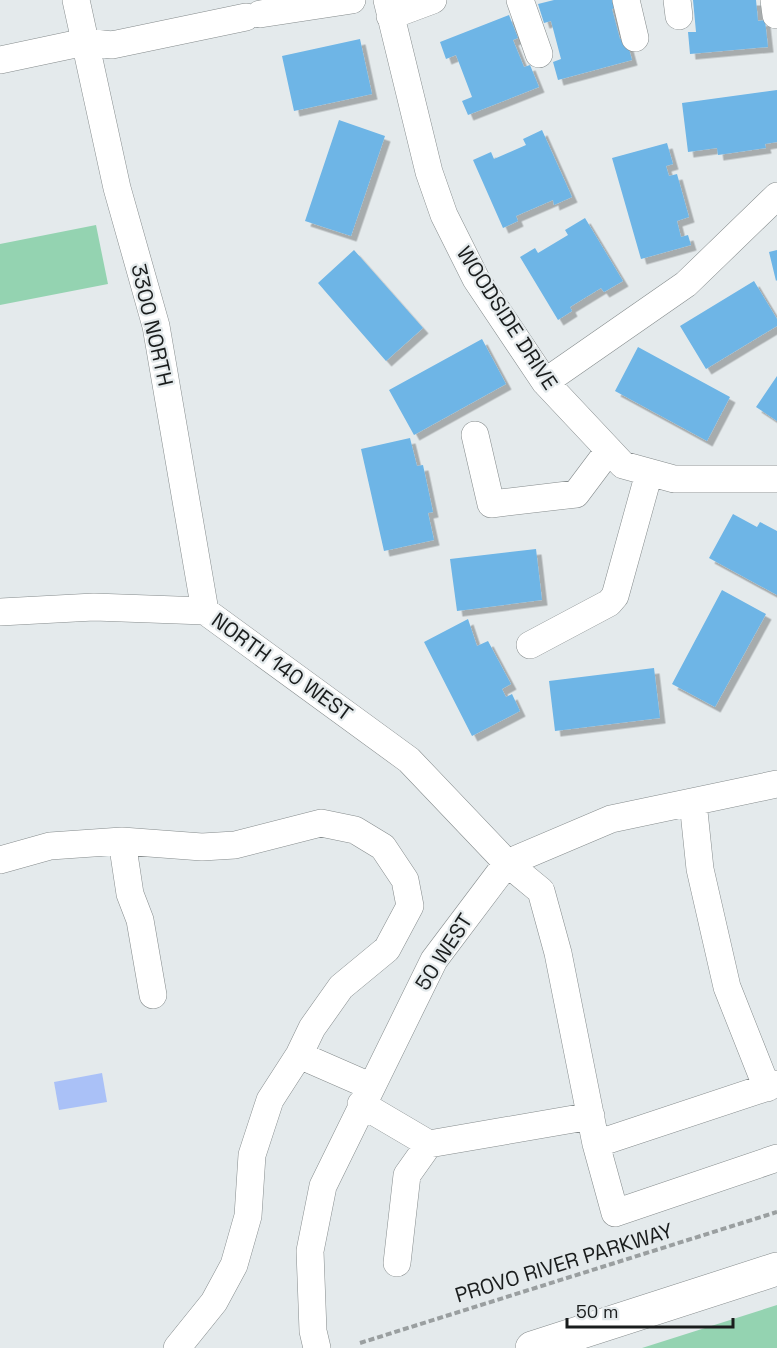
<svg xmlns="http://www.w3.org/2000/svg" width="777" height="1348" viewBox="0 0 777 1348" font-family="'Space Grotesk',sans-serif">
  <defs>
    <filter id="shadow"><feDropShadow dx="5.5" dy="5.5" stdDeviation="0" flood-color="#0004"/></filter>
  </defs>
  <rect width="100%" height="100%" fill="#e4eaec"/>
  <path fill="#94d3b1" d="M96 225 108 284 0 305V244Z
    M777 1305V1348H642Z"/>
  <path fill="#aac1f7" d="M102 1073 107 1102 59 1110 54 1082Z"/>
  <path fill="#6eb5e6" filter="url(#shadow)" d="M554 0H614L616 7 612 9 620 39 626 38 632 60 558 80 553 62 561 59 551 21 544 23 538 4Z
    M693 0H756L758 21 765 20 768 47 690 54 688 32H696Z
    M509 15 518 38 513 40 524 67 530 65 539 87 468 115 462 101 472 97 456 55 446 59 440 42Z
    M360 39 372 94 294 111 282 56Z
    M777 90V142L765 144 766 148 718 155 717 148 688 152 682 103Z
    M339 120 385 136 351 236 305 221Z
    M542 130 572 197 554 205 553 200 516 216 518 221 503 228 473 160 491 152 494 159 526 145 523 139Z
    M667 143 673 164 666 166 669 176 677 174 689 217 677 221 681 237 688 235 691 245 641 259 612 158Z
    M585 218 623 281 604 292 601 288 570 307 572 311 558 320 520 257 535 248 538 253 568 235 565 230Z
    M354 250 423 328 386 361 318 283Z
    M777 250V280L776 281 769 252Z
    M754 281 777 319V326L706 369 680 326Z
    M482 339 506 384 414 435 389 390Z
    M638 347 730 397 707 441 615 391Z
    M777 376V421L756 407Z
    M410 438 417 466 423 465 433 512 428 513 434 540 384 551 361 449Z
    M733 514 757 527 760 522 777 531V595L709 558Z
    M536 549 542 600 457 611 450 559Z
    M722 590 766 614 715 707 672 684Z
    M468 619 477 646 488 641 511 684 502 689 506 697 512 694 520 711 472 736 424 642Z
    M654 668 660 718 555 731 549 681Z"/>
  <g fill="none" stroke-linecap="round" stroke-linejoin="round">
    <defs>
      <path id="minor" d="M76 0 117 188 156 326 205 611
        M387 0 429 172 444 215 476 279 545 382 623 465 674 479H777
        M520 0 539 54
        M626 0 635 38
        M677 0 679 16
        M774 0 776 15
        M260 14 352 0
        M390 16 433 0
        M0 60 85 42 112 45 246 17
        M545 382 686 284 777 196
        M475 435 491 504 576 494 609 450
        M0 612 94 607 205 611 409 760 507 863 541 891 558 953 596 1144
        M530 645 609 603 615 596 649 473
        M693 802 700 869 727 987 767 1088
        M122 841 130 894 140 920 153 995
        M0 860 50 846 122 841 202 847 235 845 321 823 355 830 383 847 405 880 410 906 387 949 341 987 312 1028 299 1055 270 1100 252 1155 248 1216 234 1265 214 1302 177 1348
        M299 1055 370 1086
        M777 1084 596 1144 615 1213 777 1158
        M361 1104 429 1144 591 1116
        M397 1263 407 1175 429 1144
        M317 1348 313 1331 310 1251 323 1186 434 960 507 863 611 819 777 784"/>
      <path id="highway" d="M532 1348 777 1269"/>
    </defs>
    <use href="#minor" stroke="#858b8c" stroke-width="28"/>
    <use href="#highway" stroke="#858b8c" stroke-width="34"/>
    <path stroke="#9a9fa0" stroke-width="4" stroke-dasharray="6 3" stroke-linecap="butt" d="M360 1343 777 1212"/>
    <use href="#minor" stroke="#fff" stroke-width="27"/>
    <use href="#highway" stroke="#fff" stroke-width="33"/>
  </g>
  <g text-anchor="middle" stroke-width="4.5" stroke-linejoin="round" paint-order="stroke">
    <g font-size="21" fill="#1a1d1d" stroke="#e4eaec">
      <text transform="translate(507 318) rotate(57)" y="7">WOODSIDE DRIVE</text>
      <text transform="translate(152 325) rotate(77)" y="7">3300 NORTH</text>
      <text transform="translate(282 667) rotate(36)" y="7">NORTH 140 WEST</text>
      <text transform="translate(444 952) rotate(-57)" y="7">50 WEST</text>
      <text transform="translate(564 1263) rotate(-17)" y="7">PROVO RIVER PARKWAY</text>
    </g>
  </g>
  <path d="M567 1318v9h166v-9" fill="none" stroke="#1a1d1d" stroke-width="3"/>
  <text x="576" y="1318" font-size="18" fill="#1a1d1d" stroke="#e4eaec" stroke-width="4.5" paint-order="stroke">50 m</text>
</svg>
